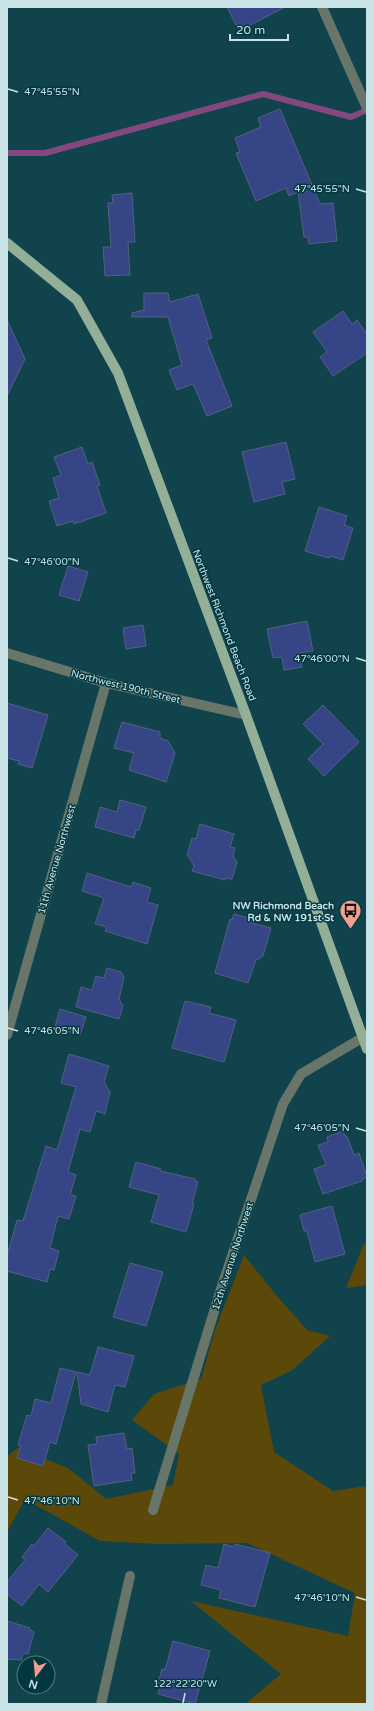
<svg xmlns="http://www.w3.org/2000/svg" width="374" height="1711" viewBox="0 0 374 1711" font-family="'Varela Round',sans-serif">
  <rect width="100%" height="100%" fill="#10434b"/>
  <path fill="#5c4909" d="M367 1241V1285L346 1288 363 1246Z
    M244 1255 276 1295 307 1330 330 1336 291 1371 261 1385 274 1452 333 1491 367 1486V1704H245L281 1674 191 1601 348 1636 355 1593 247 1543 158 1544 100 1541 25 1499 7 1532V1456L18 1448 68 1468 106 1499 173 1485 179 1454 132 1420 154 1394 201 1379 215 1330Z"/>
  <g fill="none" stroke-linecap="round" stroke-linejoin="round">
    <path stroke="#83487e" stroke-width="6" d="M7 153H45L263 94 351 117 367 110"/>
  </g>
  <path fill="#354586" stroke="#556080" d="M227 7H285L239 31Z
    M280 109 320 204 333 203 337 241 309 244 308 237H304L298 192 289 196 286 188 256 201 236 153 240 152 235 138 261 127 258 118Z
    M132 193 135 242H128L130 275 105 276 103 247H111L108 203H113L112 195Z
    M144 293H168L170 302 198 294 212 338 206 340 232 406 207 416 193 384 177 390 169 370 182 365 168 317H132V313L144 310Z
    M343 311 352 324 357 320 367 334V353L333 376 320 357 327 352 313 332Z
    M7 320 25 359 7 396Z
    M286 442 295 479 282 482 285 494 254 502 242 452Z
    M82 447 88 464 92 462 100 485 97 486 106 513 74 524 73 521 57 526 49 501 59 498 53 478 61 475 54 457Z
    M319 507 347 516 344 525 353 528 343 560 330 556 329 558 305 551Z
    M68 566 88 572 79 601 59 595Z
    M307 621 313 651 299 653 302 667 284 670 282 657 273 658 267 629Z
    M143 625 146 646 126 649 123 628Z
    M7 703 48 715 32 768 18 764 19 761 7 758Z
    M323 705 359 742 324 776 308 759 323 744 303 724Z
    M122 722 160 732V738L168 741 175 753 166 782 129 770 134 753 114 748Z
    M120 800 146 807 139 830H136L134 838 95 827 100 807 117 812Z
    M200 824 234 834 230 847 235 848 233 856 237 862 232 879 225 878V880L192 871 194 866 187 854 192 838 196 839Z
    M87 873 131 887 133 882 151 888 147 902 158 905 147 944 105 931 107 927 95 924 104 898 82 891Z
    M234 914 249 918 248 922 271 928 263 956 256 960 248 983 215 973 230 919 232 920Z
    M107 968 121 972 124 977 119 999 123 1006 119 1019 76 1007 81 987 92 990 96 976 104 978Z
    M185 1001 211 1007 209 1013 236 1020 224 1062 172 1048Z
    M60 1009 86 1017 80 1035 55 1027Z
    M69 1054 109 1066 104 1082 110 1092 105 1114 96 1111 90 1132 80 1129 68 1172 76 1175 70 1195 76 1196 69 1219 58 1216 50 1248 59 1251 54 1270 50 1269 47 1282 7 1271V1256L17 1220 23 1221 46 1146 57 1150 76 1087 61 1083Z
    M343 1131 345 1136H347L354 1155 359 1153 367 1177 362 1179V1181L323 1194 314 1169 326 1165 318 1145 328 1142 327 1137Z
    M136 1162 161 1169 160 1171 195 1179V1181L198 1182 192 1204H194L186 1232 151 1222 159 1195 129 1187Z
    M332 1206 345 1254 315 1262 307 1231H304L300 1215Z
    M130 1263 163 1272 146 1326 113 1317Z
    M98 1347 134 1356 125 1387 115 1385 108 1412 81 1404 77 1372 90 1375Z
    M60 1368 76 1372 56 1444 50 1442 43 1466 17 1458 21 1446 18 1445 27 1415 31 1416 35 1399 51 1403Z
    M124 1433 127 1449 132 1448 135 1473H131L132 1480 94 1486 88 1445 97 1444 96 1437Z
    M48 1528 66 1542 65 1544 78 1555 48 1592 39 1584 22 1606 7 1594V1582L25 1560 22 1557 32 1544 34 1546Z
    M224 1544 234 1547 235 1544 270 1553 255 1607 219 1598 221 1590 201 1585 206 1565 218 1568Z
    M7 1621 30 1628V1630L34 1632 28 1654 23 1653 21 1660 7 1659Z
    M173 1641 210 1651 195 1704 158 1694 161 1684 158 1683 162 1669 165 1670Z"/>
  <g fill="none" stroke-linecap="round" stroke-linejoin="round">
    <path stroke="#68766a" stroke-width="10" d="M322 7 367 108
      M7 653 106 683 246 715
      M7 1035 106 683
      M153 1510 221 1289 283 1104 301 1074 367 1035
      M101 1704 130 1576"/>
    <path stroke="#93af98" stroke-width="10" d="M7 243 77 300 118 373 246 715 367 1049"/>
  </g>
  <path fill="none" stroke="#c9e2e6" stroke-width="1.5" d="M8 89 18 92M356 189 366 192M8 558 18 561M356 658 366 661M8 1028 18 1031M356 1128 366 1131M8 1497 18 1500M356 1597 366 1600M183 1703 185 1693"/>
  <defs>
    <symbol id="bus-pin" viewBox="-11 -11 22 30"><path d="M0 17L-7.5 6A9.5 9.5 0 1 1 7.5 6Z" fill="#f59d8e" stroke="#013840"/><path d="M-5-6H5V4H4V6H2V4H-2V6H-4V4H-5ZM-3.5-4V0h7V-4ZM-3.5 1.2v1.5H-2V1.2ZM2 1.2v1.5H3.5V1.2Z" fill="#111"/></symbol>
  </defs>
  <g fill-rule="evenodd">
    <use href="#bus-pin" x="338" y="898" width="25" height="34"/>
  </g>
  <g text-anchor="middle" stroke-width="3" stroke-linejoin="round" paint-order="stroke">
    <g font-size="10" fill="#c9e2e6" stroke="#013840">
      <text transform="translate(225 625) rotate(69)" y="4">Northwest Richmond Beach Road</text>
      <text transform="translate(126 686) rotate(14)" y="4">Northwest 190th Street</text>
      <text transform="translate(56 859) rotate(-74)" y="4">11th Avenue Northwest</text>
      <text transform="translate(232 1256) rotate(-72)" y="4">12th Avenue Northwest</text>
    </g>
    <g font-size="10" font-weight="bold" fill="#c9e2e6" stroke="#013840" text-anchor="end">
      <text x="334" y="909">NW Richmond Beach<tspan x="334" dy="12">Rd &amp; NW 191st St</tspan></text>
    </g>
  </g>
  <g font-size="10" text-anchor="middle" fill="#c9e2e6" stroke="#013840" stroke-width="3" stroke-linejoin="round" paint-order="stroke">
    <text x="52" y="95">47°45'55"N</text>
    <text x="322" y="192">47°45'55"N</text>
    <text x="52" y="565">47°46'00"N</text>
    <text x="322" y="662">47°46'00"N</text>
    <text x="52" y="1034">47°46'05"N</text>
    <text x="322" y="1131">47°46'05"N</text>
    <text x="52" y="1504">47°46'10"N</text>
    <text x="322" y="1601">47°46'10"N</text>
    <text x="185" y="1687">122°22'20"W</text>
  </g>
  <rect width="374" height="1711" fill="none" stroke="#c9e2e6" stroke-width="16"/>
  <g transform="translate(36 1675) rotate(196)"><circle r="19" fill="#013840" stroke="#517c82"/>
  <path d="M0-3L7 15L0 10L-7 15Z" fill="#f59d8e"/>
  <text y="-6" font-size="11" font-weight="bold" text-anchor="middle" fill="#c9e2e6">N</text>
  </g>
  <path d="M230 34v6h58v-6" fill="none" stroke="#c9e2e6" stroke-width="2"/>
  <text x="236" y="34" font-size="12" fill="#c9e2e6" stroke="#013840" stroke-width="3" paint-order="stroke">20 m</text>
</svg>
